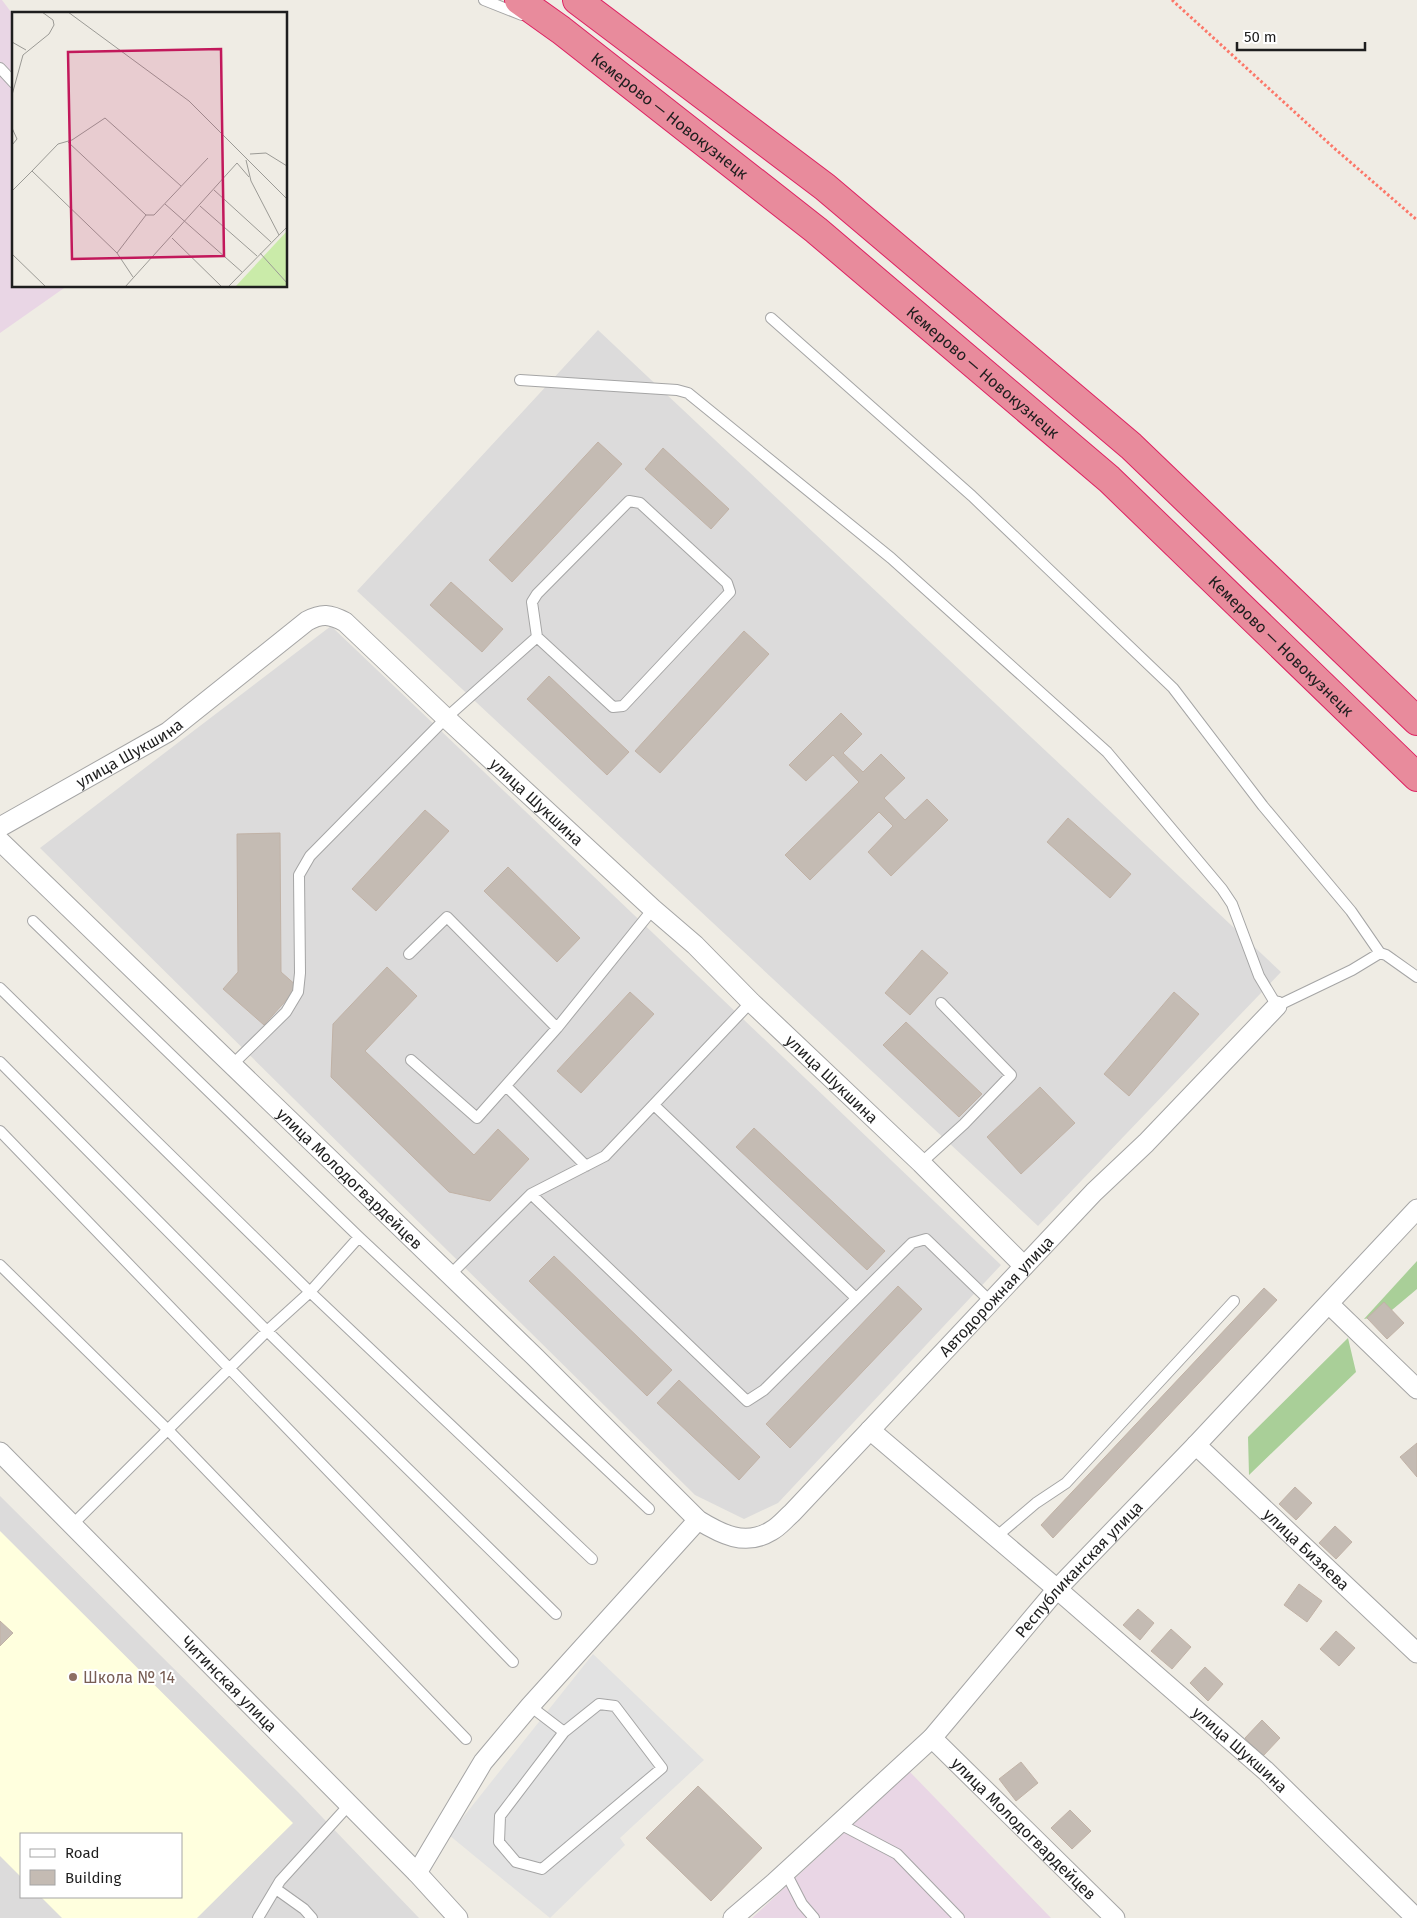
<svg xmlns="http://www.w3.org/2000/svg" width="1417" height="1918" viewBox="0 0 1417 1918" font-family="'Fira Sans',sans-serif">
  <rect width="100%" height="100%" fill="#efece4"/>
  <path fill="#dcdbdb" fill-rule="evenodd" d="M598 330 1281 972 1038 1226 357 591Z
    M331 626 1001 1265 778 1503 744 1519 695 1495 40 848Z
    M0 1496 298 1792 419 1918H0ZM21 1834H181V1897H21Z"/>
  <path fill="#e9d6e5" d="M0 0H2L14 16V286H67L0 333Z
    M910 1772 1051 1918H752Z"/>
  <path fill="#ffffde" d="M0 1531 293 1823 197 1918H62L41 1897H181V1834H21V1877L0 1856Z"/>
  <path fill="#a9cf98" d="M1417 1261V1289L1386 1315 1364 1319Z
    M1348 1338 1356 1372 1249 1475 1248 1437Z"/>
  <path fill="#e2e2e2" d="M593 1654 704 1760 620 1838 625 1845 550 1918 449 1835Z"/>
  <path fill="#c4bbb3" stroke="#c1b2a6" d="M598 442 622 464 512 582 489 560Z
    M663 448 729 509 711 529 645 469Z
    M451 582 503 629 482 652 430 605Z
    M744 631 769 654 660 773 635 751Z
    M549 676 629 752 607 775 527 699Z
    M841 713 862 734 843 753 863 772 881 754 905 778 884 798 905 820 927 799 948 820 891 876 868 852 893 826 879 812 810 880 785 855 859 782 833 755 806 781 789 765Z
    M425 810 449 831 376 911 352 889Z
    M1068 818 1131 874 1110 898 1047 842Z
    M280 833 281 972 298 987 264 1025 223 989 238 972 237 834Z
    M508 867 580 938 557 962 484 891Z
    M922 950 948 973 910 1015 885 993Z
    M387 967 417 996 365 1051 474 1155 498 1129 529 1159 490 1201 449 1192 331 1077 333 1024Z
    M630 992 654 1014 581 1093 557 1071Z
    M1174 992 1199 1014 1129 1096 1104 1074Z
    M906 1022 982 1094 959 1117 883 1045Z
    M1040 1087 1075 1123 1021 1174 987 1137Z
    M754 1128 885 1251 867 1270 736 1147Z
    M554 1256 672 1370 647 1396 529 1281Z
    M898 1286 922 1309 790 1448 766 1424Z
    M1264 1288 1277 1300 1053 1538 1041 1525Z
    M1384 1302 1404 1323 1387 1339 1367 1318Z
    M679 1380 760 1457 739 1480 657 1403Z
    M1417 1443V1477L1400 1457Z
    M1295 1487 1312 1503 1296 1520 1279 1504Z
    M1335 1526 1352 1542 1336 1559 1319 1543Z
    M1299 1584 1322 1601 1307 1622 1284 1605Z
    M1138 1609 1154 1623 1140 1640 1123 1625Z
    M0 1621 13 1633 0 1646Z
    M1171 1629 1191 1647 1172 1669 1151 1651Z
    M1336 1631 1355 1648 1339 1666 1320 1649Z
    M1205 1667 1223 1684 1208 1701 1190 1683Z
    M1262 1720 1280 1738 1263 1756 1245 1738Z
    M1021 1762 1038 1783 1016 1801 999 1779Z
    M698 1786 762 1848 711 1901 646 1838Z
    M1070 1810 1091 1831 1072 1849 1051 1828Z"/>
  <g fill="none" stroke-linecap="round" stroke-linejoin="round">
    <defs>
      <path id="lane" d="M484 0 522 15
        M0 68 14 83
        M771 318 972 496 1173 688 1263 806 1351 911 1380 953
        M520 380 677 390 688 393 891 558 1107 752 1222 889 1232 904 1259 976 1277 1006 1352 970 1380 953 1386 955 1417 977
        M629 501 640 503 727 583 730 592 623 706 613 707 537 637 532 602 537 594Z
        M33 921 359 1237 649 1509
        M409 954 447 917 557 1028
        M0 988 310 1292 592 1559
        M411 1060 477 1118 557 1028 653 909
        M0 1062 267 1331 556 1614
        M232 1065 286 1012 298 992 300 973 299 875 310 856 446 718 537 637
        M506 1086 586 1166
        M654 1105 856 1298
        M0 1131 513 1662
        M921 1163 964 1124 1011 1075 941 1003
        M531 1194 747 1401 764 1390 912 1243 926 1239 991 1302
        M0 1265 168 1430 466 1739
        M450 1275 531 1194 605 1156 751 1002
        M72 1525 267 1331 310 1292 359 1237
        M996 1537 1036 1503 1066 1483 1234 1301
        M530 1706 564 1732 500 1816 499 1842 516 1862 542 1869 662 1768 615 1706 599 1704 564 1732
        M838 1823 897 1854 959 1918
        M785 1871 802 1904 814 1918
        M276 1889 304 1909 312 1918
        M258 1918 280 1881 349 1805"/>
      <g id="street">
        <path id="s1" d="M0 827 168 732 307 621C322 613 330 614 345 622L446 718 653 909 695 945 751 1002 921 1163 1024 1266"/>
        <path id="s2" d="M0 841 535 1357 698 1520C721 1534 745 1547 771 1531 779 1527 785 1519 792 1513L1094 1192 1146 1143 1277 1006"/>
        <path d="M1329 1304 1417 1389"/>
        <path id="s3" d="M870 1430 1057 1589 1266 1771 1416 1918"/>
        <path id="s4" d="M1196 1445 1417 1653"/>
        <path id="s5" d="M0 1452 417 1873 458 1918"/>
        <path id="s6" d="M932 1738 1115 1918"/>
        <path d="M417 1873 483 1762 530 1706 698 1520"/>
        <path id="s7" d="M733 1918 774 1883 932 1738 1057 1589 1196 1445 1417 1209"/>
      </g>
      <g id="highway">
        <path id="s8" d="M519 0 561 30 816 230 1109 479 1417 777"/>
        <path d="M577 0 825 187 1131 446 1417 721"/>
      </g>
    </defs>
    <use href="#lane" stroke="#a5a5a5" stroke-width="12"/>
    <use href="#street" stroke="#a5a5a5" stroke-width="21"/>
    <use href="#highway" stroke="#de2162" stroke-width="30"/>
    <path stroke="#fc7769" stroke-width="3" stroke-dasharray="2.5 2.5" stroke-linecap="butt" d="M1172 0 1334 148 1417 220"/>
    <use href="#lane" stroke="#fff" stroke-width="10"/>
    <use href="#street" stroke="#fff" stroke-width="19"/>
    <use href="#highway" stroke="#e88b9c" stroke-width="28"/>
  </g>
  <circle fill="#8d6e63" stroke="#fff" stroke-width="2" cx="73" cy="1677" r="5"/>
  <g text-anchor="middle" stroke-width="4" stroke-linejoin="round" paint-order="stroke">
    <g font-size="16" fill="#1e1e1e" stroke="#fff">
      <text dy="6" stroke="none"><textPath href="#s8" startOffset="190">Кемерово — Новокузнецк</textPath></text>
      <text dy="6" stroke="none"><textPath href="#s8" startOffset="595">Кемерово — Новокузнецк</textPath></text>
      <text dy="6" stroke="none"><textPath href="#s8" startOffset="1000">Кемерово — Новокузнецк</textPath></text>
      <text dy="6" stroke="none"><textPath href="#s1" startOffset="149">улица Шукшина</textPath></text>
      <text dy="6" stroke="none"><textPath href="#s1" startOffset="674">улица Шукшина</textPath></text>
      <text dy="6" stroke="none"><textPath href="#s1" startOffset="1079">улица Шукшина</textPath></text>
      <text dy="6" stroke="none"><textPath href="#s2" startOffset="486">улица Молодогвардейцев</textPath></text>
      <text dy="6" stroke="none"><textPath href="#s2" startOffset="1378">Автодорожная улица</textPath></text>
      <text dy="6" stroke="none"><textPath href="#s4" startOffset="152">улица Бизяева</textPath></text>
      <text dy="6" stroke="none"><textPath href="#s7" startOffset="492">Республиканская улица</textPath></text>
      <text dy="6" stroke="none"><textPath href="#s5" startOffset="326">Читинская улица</textPath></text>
      <text dy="6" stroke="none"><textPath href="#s3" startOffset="489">улица Шукшина</textPath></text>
      <text dy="6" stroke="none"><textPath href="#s6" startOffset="129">улица Молодогвардейцев</textPath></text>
    </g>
    <g font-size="16" fill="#785e54" stroke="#fff" text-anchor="start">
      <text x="83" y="1683">Школа № 14</text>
    </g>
  </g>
  <g transform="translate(12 12)">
    <rect width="275" height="275" fill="#efece4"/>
    <path d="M275 219V275H223Z" fill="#caeba9"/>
    <path fill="none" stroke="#9b9a95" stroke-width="1" d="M56 0 177 89 275 187M0 30 14 38M0 83 11 43 37 22 42 13 41 8 30 0M0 116 5 127 0 133M56 130 134 203M238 142 254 141 275 154M234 148 239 169 267 223M20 159 46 132 60 128 93 106 169 174M202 178 259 230M0 179 20 159 105 241 121 265M153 192 230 260M188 194 245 244M134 203H142L196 146M160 226 210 275M105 241 134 203M248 241 275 271M0 242 34 275M113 275 225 151 237 165M216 275 275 215"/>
    <path fill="#c2185b" fill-opacity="0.15" stroke="#c2185b" stroke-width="2.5" d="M209 37 212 244 60 247 56 40Z"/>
    <rect width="275" height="275" fill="none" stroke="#1e1e1e" stroke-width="2.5"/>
  </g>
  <rect x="20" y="1833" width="162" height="65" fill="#ffffff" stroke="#a5a5a5"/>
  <rect x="30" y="1849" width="25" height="8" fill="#ffffff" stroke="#a5a5a5"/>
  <text x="65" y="1858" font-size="15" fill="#1e1e1e">Road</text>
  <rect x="30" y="1870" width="25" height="15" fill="#c4bbb3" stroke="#a5a5a5"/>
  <text x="65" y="1883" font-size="15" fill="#1e1e1e">Building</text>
  <path d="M1237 42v8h128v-8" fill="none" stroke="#1e1e1e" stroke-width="2.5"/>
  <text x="1244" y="42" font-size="15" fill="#1e1e1e" stroke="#ffffff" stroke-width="4" paint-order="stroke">50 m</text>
</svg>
